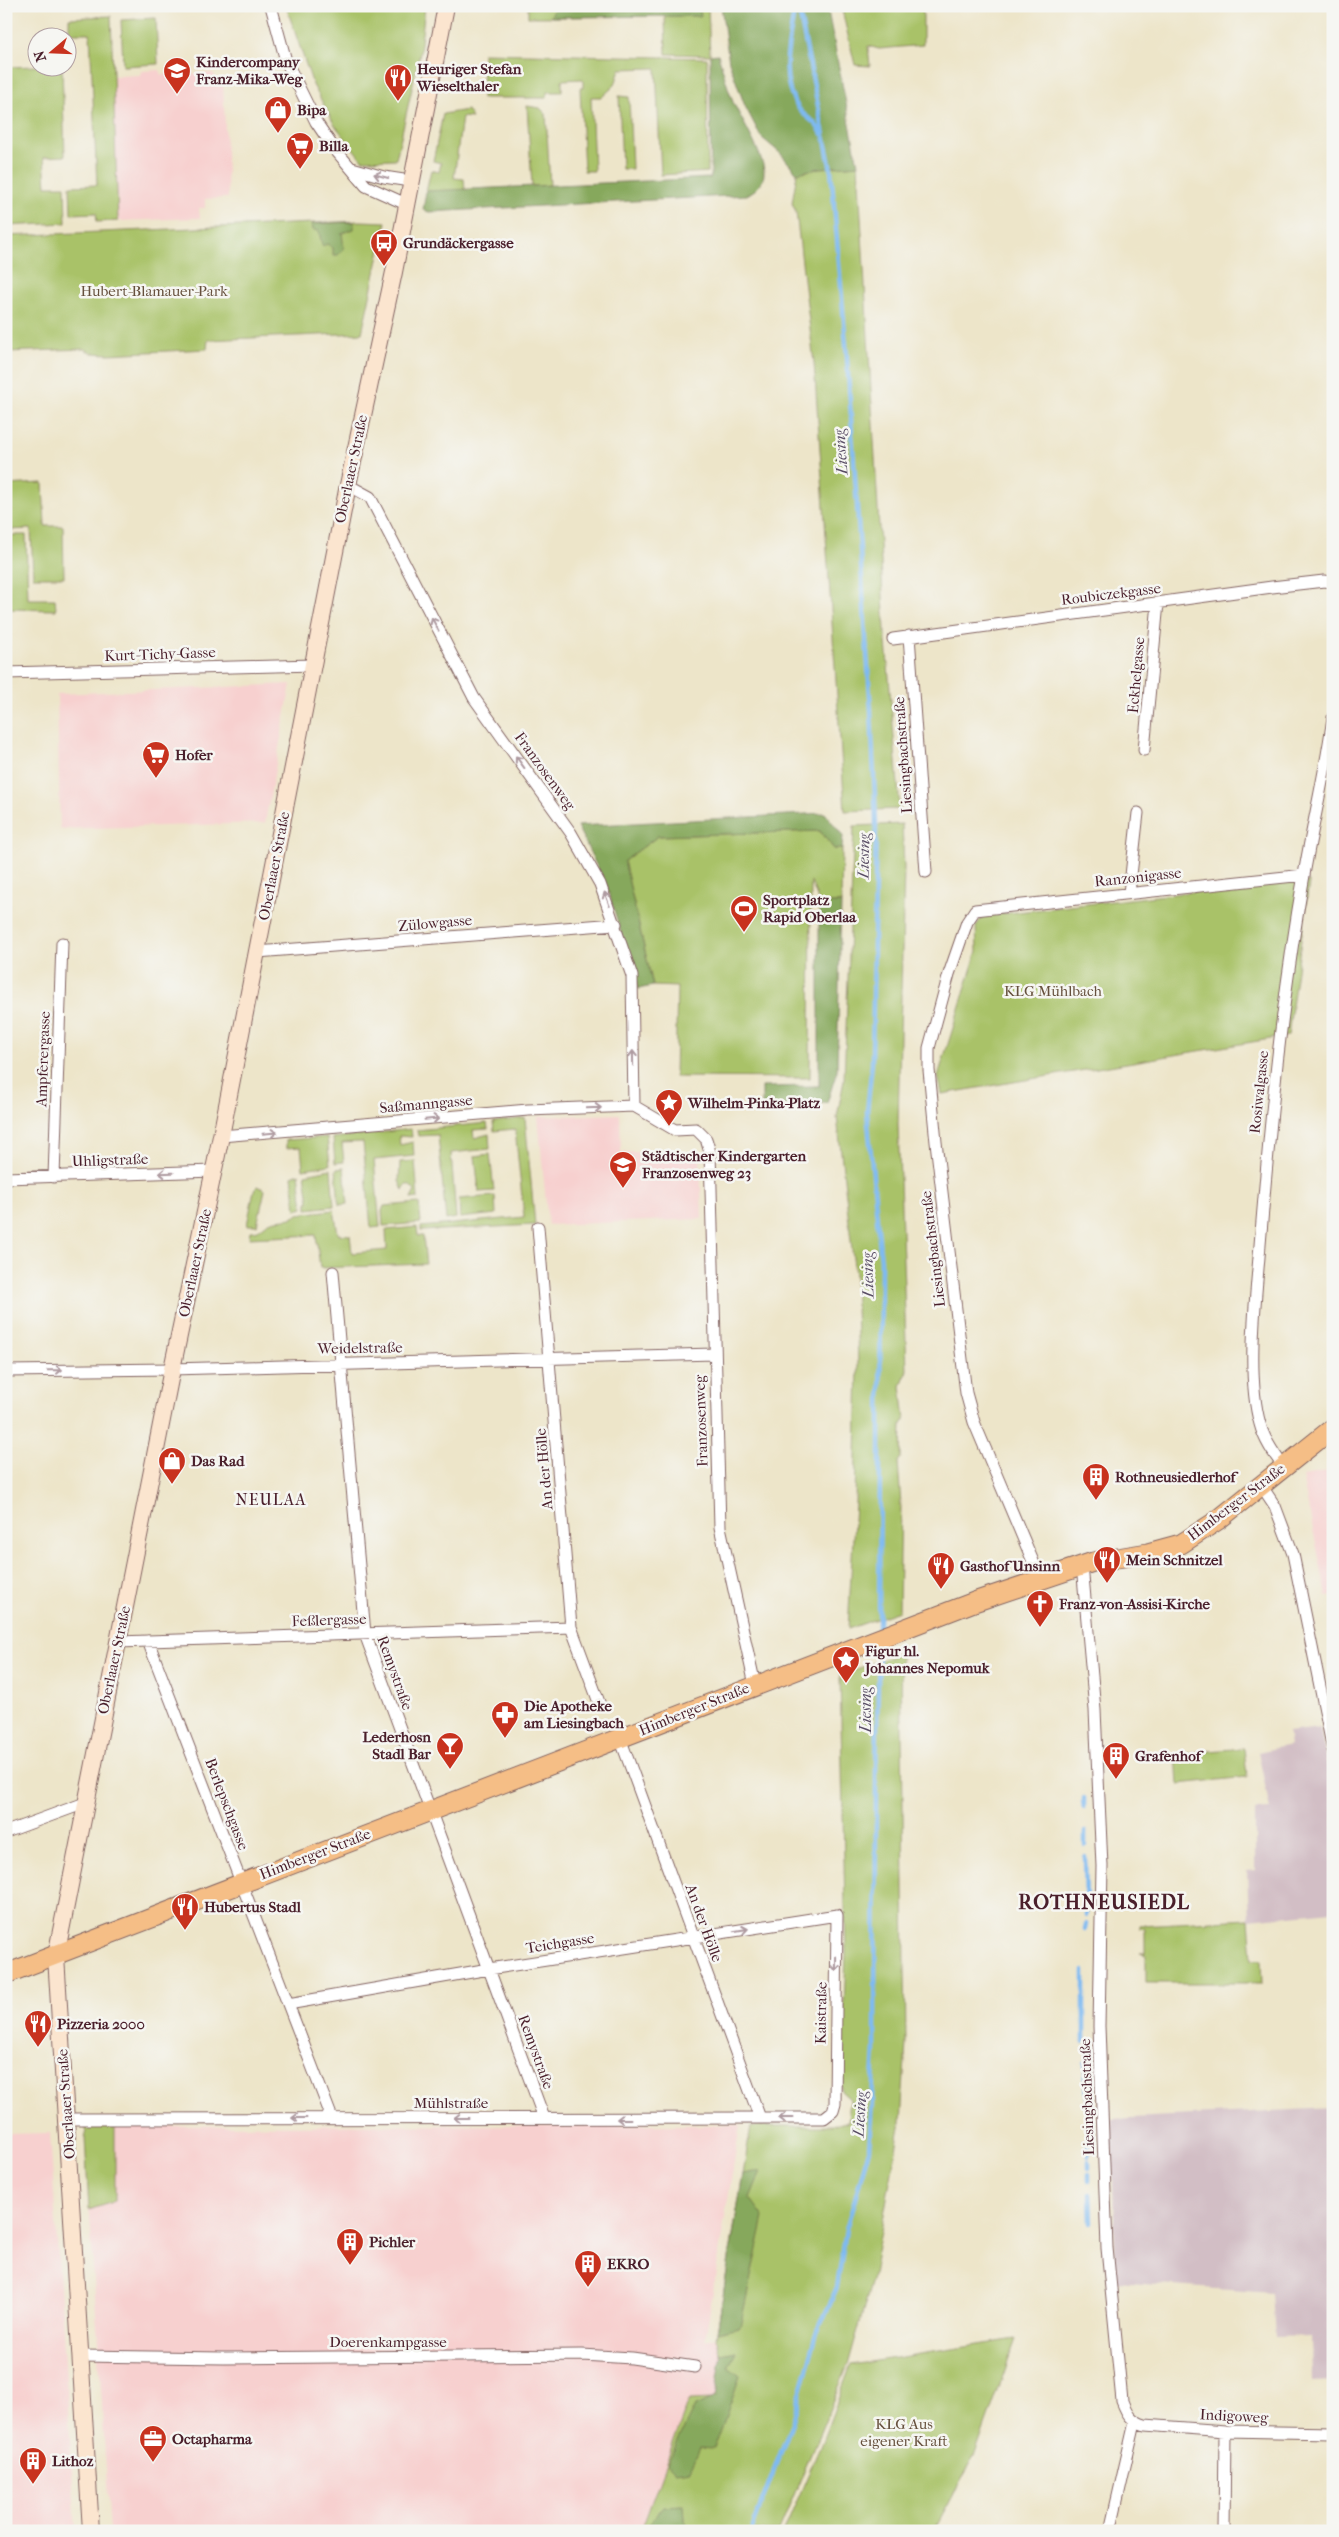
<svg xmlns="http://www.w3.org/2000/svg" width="1339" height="2537" viewBox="0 0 1339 2537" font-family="'IM FELL French Canon',serif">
  <rect width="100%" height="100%" fill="#f6f6f2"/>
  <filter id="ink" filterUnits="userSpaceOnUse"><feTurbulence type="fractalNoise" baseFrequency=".02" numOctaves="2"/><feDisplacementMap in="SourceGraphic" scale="10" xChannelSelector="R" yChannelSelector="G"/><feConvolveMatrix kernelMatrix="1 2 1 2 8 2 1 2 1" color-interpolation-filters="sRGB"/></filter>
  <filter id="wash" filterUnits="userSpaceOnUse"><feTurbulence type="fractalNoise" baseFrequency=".0096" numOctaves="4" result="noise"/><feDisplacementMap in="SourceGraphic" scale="20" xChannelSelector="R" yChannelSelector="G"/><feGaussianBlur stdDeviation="1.12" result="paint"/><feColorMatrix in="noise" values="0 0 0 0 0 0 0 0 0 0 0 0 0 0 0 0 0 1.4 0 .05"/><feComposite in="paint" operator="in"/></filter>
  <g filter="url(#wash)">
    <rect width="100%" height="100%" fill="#ede5c9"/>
    <path fill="#f7d0cf" d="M192 69 193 74 213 73 217 80H223L228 198 205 199V208H199L200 218 118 221 113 76 141 75V71L160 70 161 75 173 74V70Z
      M291 684 265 823 60 829 57 694Z
      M620 1114 621 1152H691L700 1160 702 1219 548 1225 538 1117Z
      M1333 1471V1596L1327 1597 1302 1476Z
      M740 2125 705 2340 716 2338 722 2354 716 2394 712 2399 688 2403 641 2531H110L89 2201H115V2126Z
      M50 2133 76 2531H6V2134Z"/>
    <path fill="#d2bec5" d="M1320 1728 1333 1794V1911L1249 1919 1247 1871 1255 1870V1810L1270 1809 1258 1752 1290 1745 1288 1732Z
      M1333 2108V2380L1312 2381 1311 2336 1275 2337 1272 2293 1116 2282 1111 2119Z"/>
    <path fill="#a9c267" stroke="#7a7049" d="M286 6H425L420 53 396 159 362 160 334 124 313 85Z
      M528 6H708L710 55 666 54 665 16 528 17Z
      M841 6H923V45L879 49 868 46 870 66 855 65Z
      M111 16 118 221 97 222 96 213 71 214 70 186 97 185 90 33H69V18Z
      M156 18 158 64 123 66 121 20Z
      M483 53 707 58 708 172 661 175 656 68 620 69 615 85 602 97H591L594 171H584L580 88H583V79L562 80V92H547V98H482Z
      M37 66 62 68 65 156 44 157 46 186H65L66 223 6 226V67Z
      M619 96 629 97 632 169H622Z
      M527 106 540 108 546 114 550 185 532 186Z
      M467 110 472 118 462 117 454 178 464 179 465 190 426 191 431 170 439 172 441 163 433 161 443 114Z
      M858 165 885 630 900 809 845 811 814 363 796 212 792 203 797 173 820 168Z
      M360 221 386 222 362 333 208 340 207 349 108 354 92 353 84 349 6 352V236Z
      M43 483 45 526H63L64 577H33L31 529 6 530V485Z
      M6 535H26L28 599H55L56 610 6 609Z
      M902 824 904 866 898 1124 907 1370 901 1386 905 1420 902 1424 901 1457 898 1462 901 1504 899 1611 848 1629 855 1503 858 1364 855 1276 837 1117 844 1080 854 826Z
      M820 831 834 849H842L841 903H819L811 881 810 1078 675 1077 677 987 653 986 624 861 658 836Z
      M1295 880 1309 882 1288 1036 942 1094 938 1076 977 951 976 926 983 916Z
      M525 1118 535 1225 421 1231V1227L524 1217 515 1129 494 1131 493 1122Z
      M487 1123 488 1129 473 1130 474 1138 489 1134 490 1149 451 1153 456 1218 446 1220 438 1135 418 1136 417 1130Z
      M411 1129 412 1137 399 1136 400 1145 413 1142 414 1156 374 1160 380 1227 371 1228 363 1142 342 1143 344 1162 335 1163 333 1138Z
      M327 1137 330 1165 303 1169 301 1147 286 1148V1140Z
      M490 1154 494 1191 479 1192 475 1156Z
      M415 1161 418 1198 411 1199 415 1191 409 1185H405L403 1190 399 1181 400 1162Z
      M344 1168 348 1204 339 1205 336 1169Z
      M331 1169 334 1206 307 1209V1202H309L305 1174Z
      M299 1173 303 1208 296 1210 292 1176Z
      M258 1186 265 1190 257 1225H247L254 1190Z
      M495 1196 496 1214 460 1218 459 1199Z
      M419 1203 421 1223 383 1226 382 1211 384 1206Z
      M334 1210 338 1234 350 1235 352 1253 387 1250 386 1230 417 1227 418 1236H423L426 1264 320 1268 316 1235 249 1238 250 1231C262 1232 262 1224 272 1221 281 1218 291 1221 298 1214Z
      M901 1653 906 2043 901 2122 872 2280 848 2365 779 2531H641L688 2403 690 2400 712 2399 716 2394 722 2359 716 2338 751 2126H832L848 2121 850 2099 841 2091 846 1953 840 1675Z
      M1244 1748 1247 1777 1178 1784 1176 1754Z
      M1249 1919 1252 1959H1261L1262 1983H1146V1955L1140 1953H1145V1929L1140 1928V1925Z
      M92 2124H115V2201L89 2210 85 2138 87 2131 85 2129Z
      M1016 2339 975 2455 934 2531H784L820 2447 851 2365Z"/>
    <path fill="#86a85c" stroke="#686444" d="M555 6H699L701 16 551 17Z
      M721 6H827L858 165 820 168 797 173 780 153 761 137 745 106 729 62Z
      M718 54C723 70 727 87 733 102 740 117 765 158 764 172 764 184 757 189 747 195L429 212 423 210 426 191 711 178 710 55Z
      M354 222V229L342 233 344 249 338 255H333V248L327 244 322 246 319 231 313 230 312 224Z
      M825 813 843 836 842 849H834L820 831 658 836 624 861 653 986 638 989 607 887 577 826Z
      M819 903H841L837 1071 827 1103 762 1106V1087L819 1086Z
      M761 2171 750 2198 764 2217 740 2327 717 2332 743 2174Z
      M736 2351 728 2367 740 2376 714 2449 700 2448 690 2470 675 2472 667 2464 695 2406 715 2397 722 2354Z
      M684 2505 686 2531H643L664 2506Z"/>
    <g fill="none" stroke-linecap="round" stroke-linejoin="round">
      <path stroke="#7ebaf1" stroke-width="4.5" d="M795 6C790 40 777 78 799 109 807 120 815 119 822 134
        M798 6 831 170 846 344 871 711 876 821 872 1062 867 1112 881 1261 879 1633
        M1084 1798V1808
        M1085 1832V1845
        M1085 1857 1086 1902
        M1086 1915V1908
        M1085 1929 1086 1924
        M1084 1971V2042
        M1085 2063 1087 2097
        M1087 2109 1088 2132
        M1088 2146 1089 2156
        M1089 2161V2168
        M1089 2174V2181
        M1090 2194 1091 2222
        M751 2531 793 2420 817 2333 837 2287 846 2230 869 2149 875 2049 876 1771 879 1644"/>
    </g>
  </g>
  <g filter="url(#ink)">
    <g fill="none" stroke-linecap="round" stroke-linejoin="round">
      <defs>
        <path id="minor" d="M271 6 286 61 316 122 333 147 366 186 406 204
          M352 168 384 177 410 181
          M348 485 370 497 474 698 571 833 600 884 632 976 634 1106
          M909 636 926 872
          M893 639 1272 587 1324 581 1333 582
          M6 673 314 665
          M1144 750 1158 603
          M1129 893 1138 813
          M257 952 616 924
          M634 1106 675 1130 696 1129 706 1139 710 1152 720 1527 755 1685
          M221 1136 528 1110 634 1106
          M54 1177 62 943
          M6 1178 214 1171
          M538 1227 571 1627 600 1705
          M333 1272 365 1634 544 2118
          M6 1371 172 1369 714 1354
          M1284 1467C1274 1454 1264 1440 1260 1424 1246 1375 1256 1296 1260 1245 1270 1121 1282 998 1304 875 1313 822 1326 770 1333 717
          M1261 1485 1275 1506 1293 1554 1333 1750
          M1082 1565 1095 1710 1102 1866 1099 2026 1107 2248 1122 2401C1127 2414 1131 2421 1145 2425L1225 2431 1333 2433
          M1040 1578 974 1422 966 1393 936 1142 929 1070V1048L949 974 967 922 975 910 1304 875
          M148 1641 332 2118
          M118 1642 571 1627
          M620 1738 760 2118
          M6 1832 85 1803
          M67 2119 824 2118 833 2111 835 2104 837 1915 489 1969 288 2004
          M81 2356 223 2358 582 2355 632 2358 695 2367
          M1110 2531 1135 2422
          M1224 2531 1225 2431"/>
        <path id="secondary" d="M91 2531 56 1956 172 1369 221 1136 348 485 394 272 446 6"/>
        <path id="primary" d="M6 1974 974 1602 1093 1562 1148 1553 1181 1544 1218 1520 1333 1428"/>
      </defs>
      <use href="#minor" stroke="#836462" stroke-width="13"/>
      <use href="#secondary" stroke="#836462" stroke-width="18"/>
      <use href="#primary" stroke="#836462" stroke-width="21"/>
      <use href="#minor" stroke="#fff" stroke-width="11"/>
      <use href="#secondary" stroke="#fbe5cf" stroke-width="16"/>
      <use href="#primary" stroke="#f5be86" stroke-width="19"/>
    </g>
    <defs><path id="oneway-shaft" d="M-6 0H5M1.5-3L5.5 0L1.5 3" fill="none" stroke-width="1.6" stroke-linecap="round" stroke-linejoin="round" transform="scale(1.25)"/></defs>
    <g stroke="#ae9aa0">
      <use href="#oneway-shaft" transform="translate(381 176) rotate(-165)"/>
      <use href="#oneway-shaft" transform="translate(435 624) rotate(-118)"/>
      <use href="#oneway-shaft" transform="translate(520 762) rotate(-126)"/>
      <use href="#oneway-shaft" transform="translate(607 899) rotate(-111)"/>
      <use href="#oneway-shaft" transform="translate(633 1058) rotate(-91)"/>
      <use href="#oneway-shaft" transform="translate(594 1108) rotate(-2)"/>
      <use href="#oneway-shaft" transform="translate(432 1119) rotate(-5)"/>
      <use href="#oneway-shaft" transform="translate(270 1133) rotate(-5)"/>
      <use href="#oneway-shaft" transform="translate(166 1173) rotate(178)"/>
      <use href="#oneway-shaft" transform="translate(55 1370) rotate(-1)"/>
      <use href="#oneway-shaft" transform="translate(741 1930) rotate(-9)"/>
      <use href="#oneway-shaft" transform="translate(836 1964) rotate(91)"/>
      <use href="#oneway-shaft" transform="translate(299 2118) rotate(180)"/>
      <use href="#oneway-shaft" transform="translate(461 2118) rotate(180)"/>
      <use href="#oneway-shaft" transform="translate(786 2118) rotate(180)"/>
      <use href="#oneway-shaft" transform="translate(624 2119) rotate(180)"/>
    </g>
  </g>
  <defs>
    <symbol id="school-pin" viewBox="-11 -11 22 30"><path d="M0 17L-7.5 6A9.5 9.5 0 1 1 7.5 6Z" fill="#c8321e" stroke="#f6f6f2"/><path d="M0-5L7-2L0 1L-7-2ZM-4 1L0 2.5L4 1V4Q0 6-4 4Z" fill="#fff"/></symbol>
    <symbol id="restaurant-pin" viewBox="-11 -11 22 30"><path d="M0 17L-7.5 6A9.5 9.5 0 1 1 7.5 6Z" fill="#c8321e" stroke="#f6f6f2"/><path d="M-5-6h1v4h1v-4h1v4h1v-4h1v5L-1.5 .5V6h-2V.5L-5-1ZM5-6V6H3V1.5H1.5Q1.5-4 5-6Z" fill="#fff"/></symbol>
    <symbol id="shop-pin" viewBox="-11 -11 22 30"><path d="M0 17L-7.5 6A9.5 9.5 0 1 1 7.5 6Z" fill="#c8321e" stroke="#f6f6f2"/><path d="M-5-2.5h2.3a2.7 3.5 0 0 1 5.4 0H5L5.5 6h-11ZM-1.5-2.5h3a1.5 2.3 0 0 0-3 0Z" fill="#fff"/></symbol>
    <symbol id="supermarket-pin" viewBox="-11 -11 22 30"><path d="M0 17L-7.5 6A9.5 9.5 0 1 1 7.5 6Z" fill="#c8321e" stroke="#f6f6f2"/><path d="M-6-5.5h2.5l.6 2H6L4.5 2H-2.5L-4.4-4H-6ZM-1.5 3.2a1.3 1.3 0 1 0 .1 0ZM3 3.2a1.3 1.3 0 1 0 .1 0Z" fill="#fff"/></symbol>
    <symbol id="bus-pin" viewBox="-11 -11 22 30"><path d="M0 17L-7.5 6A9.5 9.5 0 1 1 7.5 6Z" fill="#c8321e" stroke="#f6f6f2"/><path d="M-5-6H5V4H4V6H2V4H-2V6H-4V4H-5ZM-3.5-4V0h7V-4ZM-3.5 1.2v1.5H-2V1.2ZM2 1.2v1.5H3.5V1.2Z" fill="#fff"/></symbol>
    <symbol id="stadium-pin" viewBox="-11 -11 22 30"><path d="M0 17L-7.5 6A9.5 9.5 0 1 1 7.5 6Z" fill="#c8321e" stroke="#f6f6f2"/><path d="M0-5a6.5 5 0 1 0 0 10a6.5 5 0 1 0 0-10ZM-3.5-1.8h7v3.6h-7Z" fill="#fff"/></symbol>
    <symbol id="sight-pin" viewBox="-11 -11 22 30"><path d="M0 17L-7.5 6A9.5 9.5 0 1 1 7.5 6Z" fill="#c8321e" stroke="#f6f6f2"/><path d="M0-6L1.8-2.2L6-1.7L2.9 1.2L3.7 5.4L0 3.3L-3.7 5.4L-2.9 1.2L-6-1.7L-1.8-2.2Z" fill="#fff"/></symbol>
    <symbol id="building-pin" viewBox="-11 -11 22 30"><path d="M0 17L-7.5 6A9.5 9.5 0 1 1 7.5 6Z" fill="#c8321e" stroke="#f6f6f2"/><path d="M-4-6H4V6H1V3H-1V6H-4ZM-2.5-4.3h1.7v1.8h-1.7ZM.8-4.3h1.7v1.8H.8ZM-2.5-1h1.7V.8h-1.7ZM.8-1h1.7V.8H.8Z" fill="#fff"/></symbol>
    <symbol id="church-pin" viewBox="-11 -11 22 30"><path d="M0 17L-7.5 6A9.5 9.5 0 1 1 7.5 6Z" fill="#c8321e" stroke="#f6f6f2"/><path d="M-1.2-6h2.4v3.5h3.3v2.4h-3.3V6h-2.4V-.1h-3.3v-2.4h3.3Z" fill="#fff"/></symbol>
    <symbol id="pharmacy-pin" viewBox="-11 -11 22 30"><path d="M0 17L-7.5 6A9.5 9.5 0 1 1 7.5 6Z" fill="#c8321e" stroke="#f6f6f2"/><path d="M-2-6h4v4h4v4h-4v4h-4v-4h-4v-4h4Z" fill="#fff"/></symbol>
    <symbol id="bar-pin" viewBox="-11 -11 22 30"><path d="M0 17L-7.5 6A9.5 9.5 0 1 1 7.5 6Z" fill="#c8321e" stroke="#f6f6f2"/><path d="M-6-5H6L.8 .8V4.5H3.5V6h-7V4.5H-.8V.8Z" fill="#fff"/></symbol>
    <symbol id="office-pin" viewBox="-11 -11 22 30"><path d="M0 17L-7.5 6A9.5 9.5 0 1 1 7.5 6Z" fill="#c8321e" stroke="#f6f6f2"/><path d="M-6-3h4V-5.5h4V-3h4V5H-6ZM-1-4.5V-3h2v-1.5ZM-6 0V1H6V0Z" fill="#fff"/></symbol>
  </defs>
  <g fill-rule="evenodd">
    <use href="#school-pin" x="161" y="55" width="32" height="43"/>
    <use href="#restaurant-pin" x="382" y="62" width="32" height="43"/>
    <use href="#shop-pin" x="262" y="94" width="32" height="43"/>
    <use href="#supermarket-pin" x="284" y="130" width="32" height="43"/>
    <use href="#bus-pin" x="368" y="227" width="32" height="43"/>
    <use href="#supermarket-pin" x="140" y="739" width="32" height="43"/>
    <use href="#stadium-pin" x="728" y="893" width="32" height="43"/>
    <use href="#sight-pin" x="653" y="1087" width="32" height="43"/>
    <use href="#school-pin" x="607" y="1149" width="32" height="43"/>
    <use href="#shop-pin" x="156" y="1445" width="32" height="43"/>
    <use href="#building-pin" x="1080" y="1461" width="32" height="43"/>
    <use href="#restaurant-pin" x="1091" y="1544" width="32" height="43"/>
    <use href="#restaurant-pin" x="925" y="1550" width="32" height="43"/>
    <use href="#church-pin" x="1024" y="1588" width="32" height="43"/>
    <use href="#sight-pin" x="830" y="1644" width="32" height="43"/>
    <use href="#pharmacy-pin" x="489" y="1699" width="32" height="43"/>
    <use href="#bar-pin" x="434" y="1730" width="32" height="43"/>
    <use href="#building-pin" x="1100" y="1740" width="32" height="43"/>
    <use href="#restaurant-pin" x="169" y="1891" width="32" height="43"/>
    <use href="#restaurant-pin" x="22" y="2008" width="32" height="43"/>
    <use href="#building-pin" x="334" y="2226" width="32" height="43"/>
    <use href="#building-pin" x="572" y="2248" width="32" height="43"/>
    <use href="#office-pin" x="137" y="2423" width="32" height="43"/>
    <use href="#building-pin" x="17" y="2445" width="32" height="43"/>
  </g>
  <g text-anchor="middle" stroke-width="5" stroke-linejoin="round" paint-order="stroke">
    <g font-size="15" font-weight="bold" fill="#4a1f2b" stroke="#f6f6f2" text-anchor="start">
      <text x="196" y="67">Kindercompany<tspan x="196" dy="17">Franz-Mika-Weg</tspan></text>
      <text x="417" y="74">Heuriger Stefan<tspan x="417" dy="17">Wieselthaler</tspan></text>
      <text x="297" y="115">Bipa</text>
      <text x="319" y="151">Billa</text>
      <text x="403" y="248">Grundäckergasse</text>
      <text x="175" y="760">Hofer</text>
      <text x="763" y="905">Sportplatz<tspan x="763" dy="17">Rapid Oberlaa</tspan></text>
      <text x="688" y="1108">Wilhelm-Pinka-Platz</text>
      <text x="642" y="1161">Städtischer Kindergarten<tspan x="642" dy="17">Franzosenweg 23</tspan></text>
      <text x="191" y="1466">Das Rad</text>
      <text x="1115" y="1482">Rothneusiedlerhof</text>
      <text x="1126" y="1565">Mein Schnitzel</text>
      <text x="960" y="1571">Gasthof Unsinn</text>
      <text x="1059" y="1609">Franz-von-Assisi-Kirche</text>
      <text x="865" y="1656">Figur hl.<tspan x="865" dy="17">Johannes Nepomuk</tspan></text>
      <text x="524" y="1711">Die Apotheke<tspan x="524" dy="17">am Liesingbach</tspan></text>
      <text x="431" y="1742" text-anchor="end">Lederhosn<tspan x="431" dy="17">Stadl Bar</tspan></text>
      <text x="1135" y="1761">Grafenhof</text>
      <text x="204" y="1912">Hubertus Stadl</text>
      <text x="57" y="2029">Pizzeria 2000</text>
      <text x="369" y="2247">Pichler</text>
      <text x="607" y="2269">EKRO</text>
      <text x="172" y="2444">Octapharma</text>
      <text x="52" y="2466">Lithoz</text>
    </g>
    <g font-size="15" fill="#66503d" stroke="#f6f6f2">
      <text x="154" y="296">Hubert-Blamauer-Park</text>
      <text x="1053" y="996">KLG Mühlbach</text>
      <text x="904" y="2429">KLG Aus<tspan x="904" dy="17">eigener Kraft</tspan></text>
    </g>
    <g font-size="15" fill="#4a1f2b" stroke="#f6f6f2">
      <text transform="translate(351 469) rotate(-78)" y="5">Oberlaaer Straße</text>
      <text transform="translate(1111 594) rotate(-7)" y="5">Roubiczekgasse</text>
      <text transform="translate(160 654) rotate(-2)" y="5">Kurt-Tichy-Gasse</text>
      <text transform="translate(1136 675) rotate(-85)" y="5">Eckhelgasse</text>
      <text transform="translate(903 755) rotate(-94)" y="5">Liesingbachstraße</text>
      <text transform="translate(545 771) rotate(54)" y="5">Franzosenweg</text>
      <text transform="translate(274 866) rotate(-79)" y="5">Oberlaaer Straße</text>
      <text transform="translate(1138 877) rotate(-6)" y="5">Ranzonigasse</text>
      <text transform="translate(435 923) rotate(-5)" y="5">Zülowgasse</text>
      <text transform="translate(43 1059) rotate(-88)" y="5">Ampferergasse</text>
      <text transform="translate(1259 1092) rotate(-84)" y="5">Rosiwalgasse</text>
      <text transform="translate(426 1104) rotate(-5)" y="5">Saßmanngasse</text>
      <text transform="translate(110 1160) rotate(-2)" y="5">Uhligstraße</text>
      <text transform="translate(933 1249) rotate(-97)" y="5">Liesingbachstraße</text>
      <text transform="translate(195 1263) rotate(-78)" y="5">Oberlaaer Straße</text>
      <text transform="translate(360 1348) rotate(-1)" y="5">Weidelstraße</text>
      <text transform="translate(701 1421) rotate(-92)" y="5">Franzosenweg</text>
      <text transform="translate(544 1469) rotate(-95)" y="5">An der Hölle</text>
      <text transform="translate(1236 1502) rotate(-37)" y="5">Himberger Straße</text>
      <text transform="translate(329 1620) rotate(-2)" y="5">Feßlergasse</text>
      <text transform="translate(114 1660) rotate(-78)" y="5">Oberlaaer Straße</text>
      <text transform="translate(395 1673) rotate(70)" y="5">Remystraße</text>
      <text transform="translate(694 1709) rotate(-22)" y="5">Himberger Straße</text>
      <text transform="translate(227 1804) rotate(69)" y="5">Berlepschgasse</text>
      <text transform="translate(315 1854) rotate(-21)" y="5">Himberger Straße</text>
      <text transform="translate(704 1923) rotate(70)" y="5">An der Hölle</text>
      <text transform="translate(560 1943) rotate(-9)" y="5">Teichgasse</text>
      <text transform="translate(821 2013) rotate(-89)" y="5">Kaistraße</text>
      <text transform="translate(536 2052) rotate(70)" y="5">Remystraße</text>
      <text transform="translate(1087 2097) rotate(-92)" y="5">Liesingbachstraße</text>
      <text x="451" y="2108">Mühlstraße</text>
      <text transform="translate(66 2104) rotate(-94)" y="5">Oberlaaer Straße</text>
      <text x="388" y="2347">Doerenkampgasse</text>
      <text transform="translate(1234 2416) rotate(3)" y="5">Indigoweg</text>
    </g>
    <g font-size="16" font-style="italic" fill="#5a4e66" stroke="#f6f6f2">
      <text transform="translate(840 452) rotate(-94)" y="6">Liesing</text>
      <text transform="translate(863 856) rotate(-89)" y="6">Liesing</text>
      <text transform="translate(867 1275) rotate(-91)" y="6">Liesing</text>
      <text transform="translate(865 1710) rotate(-90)" y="6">Liesing</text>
      <text transform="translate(859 2114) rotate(-86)" y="6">Liesing</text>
    </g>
    <g font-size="16" letter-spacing="1" fill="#4a1f2b" stroke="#f6f6f2">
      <text x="271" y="1505">NEULAA</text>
    </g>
    <g font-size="20" font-weight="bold" letter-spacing="1" fill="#4a1f2b" stroke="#f6f6f2">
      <text x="1104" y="1909">ROTHNEUSIEDL</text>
    </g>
  </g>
  <rect width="1339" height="2537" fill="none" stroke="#f6f6f2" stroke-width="25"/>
  <g transform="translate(52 52) rotate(251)"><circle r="24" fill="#f6f6f2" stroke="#b1a0a2"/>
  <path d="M0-4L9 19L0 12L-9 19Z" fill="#c8321e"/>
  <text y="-8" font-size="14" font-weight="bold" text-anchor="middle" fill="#4a1f2b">N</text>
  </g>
</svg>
